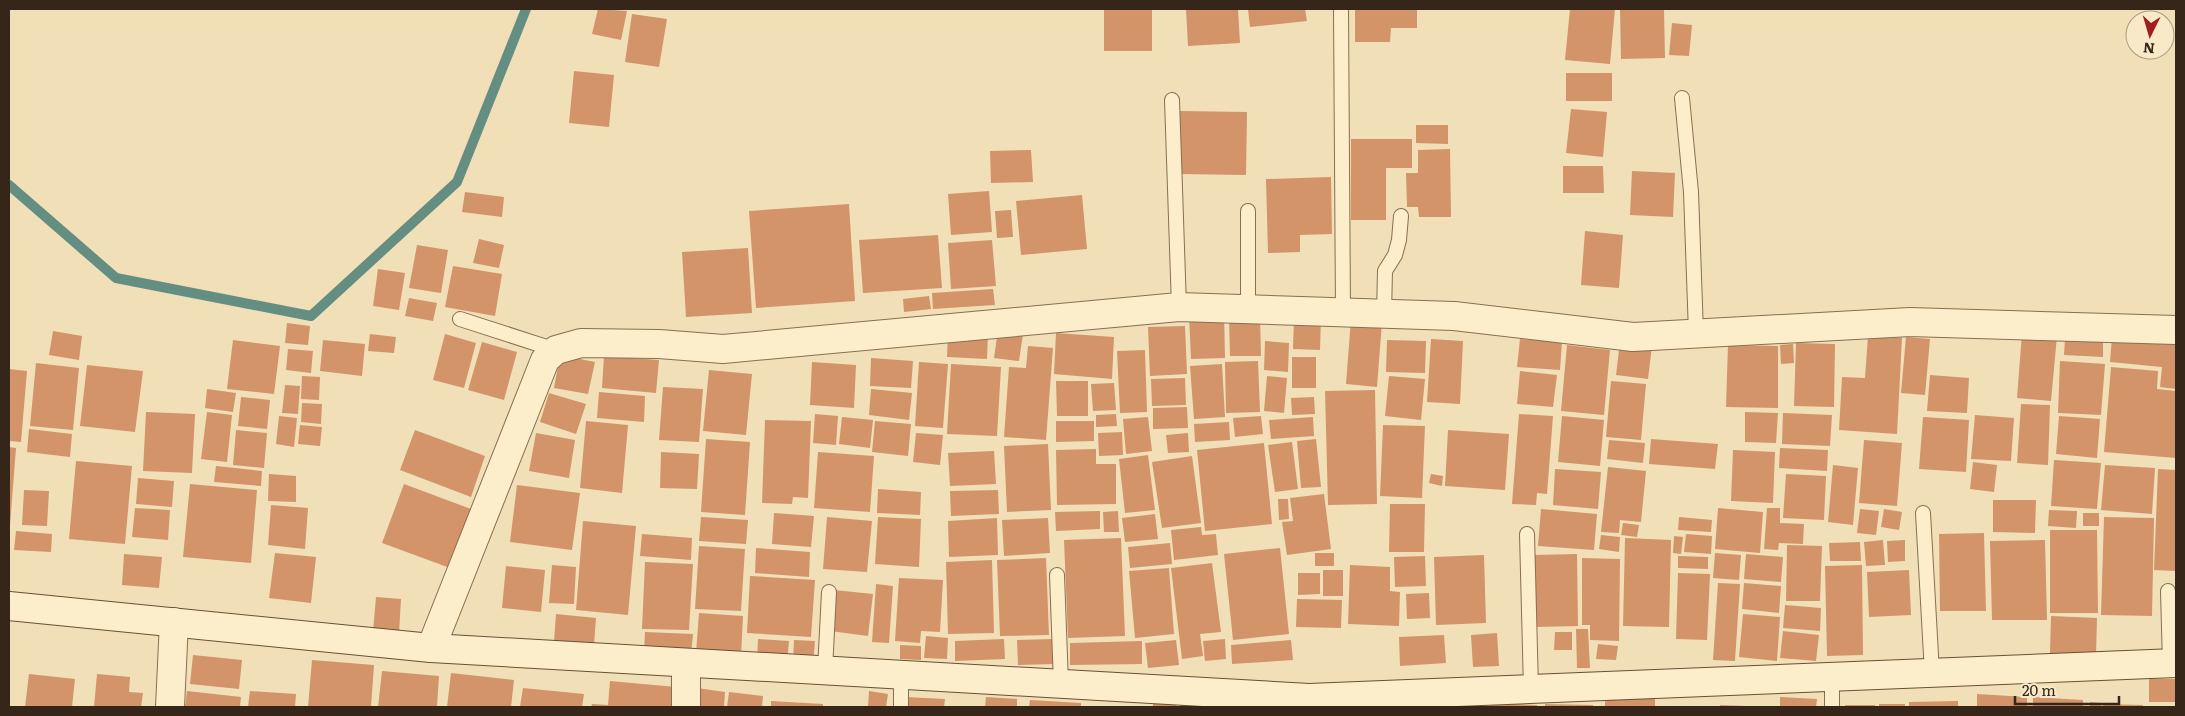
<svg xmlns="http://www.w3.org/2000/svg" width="2185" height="716" viewBox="0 0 2185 716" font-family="Literata,serif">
  <rect width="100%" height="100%" fill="#f1dfb8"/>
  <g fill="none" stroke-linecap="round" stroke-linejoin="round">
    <path stroke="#658e83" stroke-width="10" d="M9 185 116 278 311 316 457 182 526 9"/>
  </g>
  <path fill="#d3946a" d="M598 9 627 11 621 40 592 34Z
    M1104 9H1152V51H1104Z
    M1186 9H1238L1240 43 1188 46Z
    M1248 9H1305L1307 21 1250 27Z
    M1355 9H1417V28H1391L1390 42H1355Z
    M1570 9H1615L1610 64 1565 60Z
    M1620 9H1664L1665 58 1621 59Z
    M632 14 667 19 659 67 625 62Z
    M1672 23 1692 25 1689 56 1669 55Z
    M574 71 614 75 609 127 569 123Z
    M1566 73H1612V101H1566Z
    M1571 109 1607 112 1603 157 1566 153Z
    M1180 111 1247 112 1246 175 1179 174Z
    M1416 125H1448V144L1416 143Z
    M1351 139H1412V168H1386V220H1351Z
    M1450 149 1451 217H1419L1418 207H1407L1406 173H1418V150Z
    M1031 150 1033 182 991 183 990 151Z
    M1563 166H1603L1604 193H1563Z
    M1632 171 1675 173 1673 217 1630 215Z
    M1331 177 1332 234 1300 235V252L1268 253 1266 179Z
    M989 191 992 232 951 235 948 194Z
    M465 192 504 197 502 217 462 212Z
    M1082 195 1087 249 1021 255 1016 201Z
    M849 204 855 301 756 308 749 211Z
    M1011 210 1013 237 997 238 995 211Z
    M1585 231 1623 235 1619 288 1581 285Z
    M938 235 942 288 863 293 859 240Z
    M479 239 504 245 499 268 473 263Z
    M992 240 996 286 951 289 948 243Z
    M417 245 448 250 441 293 409 288Z
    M748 248 752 313 686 317 682 252Z
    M453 266 502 274 495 316 445 307Z
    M378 269 405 273 399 310 373 306Z
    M993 289 995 305 933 309 932 293Z
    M929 296 931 309 904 312 903 299Z
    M409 298 437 303 433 321 405 316Z
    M1224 313 1225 358 1191 359 1189 315Z
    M1229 317H1260L1261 356H1230Z
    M1294 318H1321L1320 350 1293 349Z
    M1351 319 1382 322 1377 387 1346 384Z
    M287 323 310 326 308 345 285 343Z
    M1185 326 1187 374 1150 376 1148 327Z
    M998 330 1023 334 1019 361 994 358Z
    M53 331 82 336 79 360 49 355Z
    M948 333 988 334 987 359 947 357Z
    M1056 333 1114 337 1112 379 1054 374Z
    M2022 333 2057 336 2051 401 2017 398Z
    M370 334 396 337 394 353 368 351Z
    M445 334 476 343 464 388 433 380Z
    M1868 336 1902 338 1897 434 1839 430 1842 377 1865 378Z
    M1906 337 1930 339 1925 395 1901 393Z
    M2112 337 2176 343V389L2160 387 2162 367 2110 362Z
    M2065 338 2103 340V357L2064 355Z
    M1431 339 1463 341 1460 404 1427 402Z
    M1520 339 1562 342 1560 370 1517 367Z
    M233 340 280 346 274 394 227 389Z
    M323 340 365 344 362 376 320 371Z
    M1387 340 1426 341 1425 373 1386 372Z
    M1265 341 1289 343 1288 372 1264 370Z
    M482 342 517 352 504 400 468 390Z
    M1620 342 1652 346 1648 379 1616 375Z
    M1796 343 1835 344 1834 407 1794 406Z
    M1793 344 1794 363 1781 364 1780 345Z
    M1567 345 1610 350 1604 415 1561 411Z
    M1728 345 1778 346V408L1726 407Z
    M1028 346 1053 348 1046 440 1004 437 1009 367 1026 368Z
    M288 349 313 351 311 373 286 370Z
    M1145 350 1147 412 1120 413 1117 351Z
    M560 355 595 362 588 394 554 388Z
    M604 356 659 360 656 393 602 388Z
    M1292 357H1316V388H1292Z
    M871 358 913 361 911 388 870 386Z
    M1258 361 1260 412 1226 413 1225 362Z
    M2060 361 2105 364 2101 415 2058 413Z
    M812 362 856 365 854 408 810 405Z
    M919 362 948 364 943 428 915 426Z
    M36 363 79 368 73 430 30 426Z
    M951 364 1001 367 997 436 947 434Z
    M1222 364 1225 417 1194 419 1190 366Z
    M87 365 143 371 135 432 80 426Z
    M2111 367 2158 371 2157 389 2176 391V458L2104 452Z
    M9 369 27 371 21 442 9 441Z
    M709 370 752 374 746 435 703 431Z
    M1520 371 1557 375 1553 407 1517 404Z
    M1930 375 1969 378 1967 413 1927 411Z
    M302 376 320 377 319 400 301 399Z
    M1267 376 1287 378 1284 413 1264 411Z
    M1389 376 1425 379 1421 420 1385 416Z
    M1185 378 1186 405 1152 406 1151 379Z
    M1056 381H1088V416H1057Z
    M1611 381 1646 384 1641 440 1606 437Z
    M1114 383 1116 410 1093 411 1091 384Z
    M285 385 300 386 298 414 282 413Z
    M663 387 703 389 699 442 659 440Z
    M207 389 236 393 233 412 205 408Z
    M871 389 912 393 909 420 869 415Z
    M1375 390 1377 504 1328 505 1325 391Z
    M599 392 645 396 644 422 597 418Z
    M549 393 586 404 576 434 540 422Z
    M241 397 270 400 267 429 238 426Z
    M1314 397 1315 414 1292 415 1291 398Z
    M302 403 322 404 321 424 301 422Z
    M2021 404 2050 405 2048 465 2017 463Z
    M1187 407 1188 428 1153 429V408Z
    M146 412 195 414 192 473 143 471Z
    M207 412 232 415 227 462 201 459Z
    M1745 412 1778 413 1776 443 1745 442Z
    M1783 413 1832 415 1830 446 1782 444Z
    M815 414 838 416 836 445 813 443Z
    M1116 414 1117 426 1096 427V415Z
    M1519 414 1553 416 1547 494 1537 493 1536 505 1512 504Z
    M1975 415 2014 418 2011 461 1971 459Z
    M279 416 297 418 294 447 276 444Z
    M1261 416 1263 434 1235 437 1233 418Z
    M1562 416 1604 420 1600 466 1558 462Z
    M2059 416 2100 419 2097 458 2056 454Z
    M842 417 873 420 870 448 839 444Z
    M1148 417 1152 451 1126 454 1123 419Z
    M1313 417 1314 436 1271 439 1269 420Z
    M1923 417 1969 420 1966 472 1919 469Z
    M765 420 811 421 808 498 793 497 792 504 762 503Z
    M586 421 628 425 622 493 580 488Z
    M875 421 911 424 908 456 872 452Z
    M1056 421H1094V441L1056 442Z
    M1229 422 1230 440 1195 442 1194 424Z
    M300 425 322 427 320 446 298 444Z
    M1383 425 1425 426 1422 498 1380 496Z
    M29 429 72 434 70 457 27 452Z
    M236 430 267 433 264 468 233 465Z
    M415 430 485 456 471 497 400 470Z
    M1448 430 1509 434 1505 490 1445 486Z
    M1122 432 1123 455 1099 456 1098 433Z
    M536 433 575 440 569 478 529 471Z
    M916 433 943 435 940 465 913 462Z
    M1188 433 1189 452 1168 453 1166 435Z
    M706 439 750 442 745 515 701 512Z
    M1316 439 1321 487 1301 488 1297 441Z
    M1651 439 1718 444 1715 469 1649 464Z
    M1609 440 1645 443 1643 463 1607 459Z
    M1864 440 1902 443 1897 506 1859 503Z
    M1292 442 1298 489 1275 492 1268 445Z
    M1264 443 1272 524 1205 531 1197 450Z
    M1048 444 1051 510 1007 512 1004 446Z
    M9 447 16 448 10 526H9Z
    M1780 448 1828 450 1827 471 1779 468Z
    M1096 449V464H1116V504L1057 505 1056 450Z
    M1733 450 1775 452 1773 503 1731 501Z
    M994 451 996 484 950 486 948 453Z
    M661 452 699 454 697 489 660 488Z
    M818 452 874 456 870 512 814 508Z
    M1148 455 1155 510 1125 513 1119 459Z
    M1192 456 1201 523 1162 528 1152 462Z
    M2054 460 2101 463 2097 509 2051 506Z
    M76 461 132 466 125 544 69 539Z
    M1973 462 1997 465 1994 492 1970 489Z
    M1833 465 1858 468 1853 525 1828 522Z
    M2105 465 2155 468 2152 514 2101 510Z
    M216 466 262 471 261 486 214 482Z
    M1608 467 1646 471 1641 522 1620 520 1619 533 1601 532Z
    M1555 469 1601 472 1598 509 1553 505Z
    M2158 469 2176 470V571L2154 570Z
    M269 474 296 476V502L268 501Z
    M1431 474 1443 476 1442 486 1429 483Z
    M1786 474 1826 476 1824 520 1783 518Z
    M138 478 174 481 172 507 136 504Z
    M190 484 257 490 251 563 183 557Z
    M404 484 471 509 450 568 382 543Z
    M517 485 580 493 572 550 510 542Z
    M878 489 921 492 920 515 877 513Z
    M24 490 49 491 47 526 22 525Z
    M998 490 999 514 951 516 950 491Z
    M1324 494 1331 549 1287 555 1282 522 1293 521 1290 498Z
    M1278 499H1288L1289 519 1279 520Z
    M1993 500H2036L2035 533 1993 532Z
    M1390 504H1425L1424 552H1389Z
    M271 505 308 508 305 549 268 545Z
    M135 508 170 510 168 540 132 537Z
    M1718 508 1763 512 1760 553 1715 549Z
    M1767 508H1780V523L1804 524 1803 544 1779 543 1778 550 1764 549Z
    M1541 509 1597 514 1594 550 1538 546Z
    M1860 509 1879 511 1876 535 1857 533Z
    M1884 509 1902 512 1899 530 1881 527Z
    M2049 510 2077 511 2076 528 2048 526Z
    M1100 511V529L1056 531 1055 512Z
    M1118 511 1119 532H1104L1103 512Z
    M774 513 814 516 811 547 772 544Z
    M2083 513H2099V526H2083Z
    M1155 514 1158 539 1125 542 1122 518Z
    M701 517 748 520 746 544 699 541Z
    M827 517 872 521 867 572 823 569Z
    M878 517 921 519 919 567 875 564Z
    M1679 517 1712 520 1711 532 1678 530Z
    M2104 517 2154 518 2152 616 2101 615Z
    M997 518 998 555 949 557 948 521Z
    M1048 518 1050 553 1004 556 1002 520Z
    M583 521 636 526 628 615 576 610Z
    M1623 523 1639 525 1637 537 1621 535Z
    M1201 527 1202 535 1216 534 1218 555 1174 560 1171 530Z
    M2050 530H2097L2098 613H2050Z
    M16 531 52 534 51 552 14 550Z
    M1984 533 1986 611H1940L1939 534Z
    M642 534 692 538 691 560 640 556Z
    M1686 534 1712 536 1711 554 1684 552Z
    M1601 535 1620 537 1619 552 1599 549Z
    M1674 536 1683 537 1681 554 1673 553Z
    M1121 538 1125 636 1068 638 1064 540Z
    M1625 538 1671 540 1669 627 1623 626Z
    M1883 540 1885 565 1866 566 1864 542Z
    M1905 540V561L1888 562 1887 541Z
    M2045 540 2047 620H1992L1990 541Z
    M1860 542 1861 561H1830L1829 543Z
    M1170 543 1172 564 1130 568 1128 547Z
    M1787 545 1822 546 1820 601H1786Z
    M699 546 745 549 741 611 695 609Z
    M756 548 810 552 809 577 755 573Z
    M1280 548 1289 634 1233 640 1224 554Z
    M275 553 316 557 311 603 269 598Z
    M1315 553H1334V566H1315Z
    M1715 553 1741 555 1739 580 1713 578Z
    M124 554 162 557 159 588 122 585Z
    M1577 554 1578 626 1535 627 1533 555Z
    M1746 554 1783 557 1781 582 1744 579Z
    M1484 555 1486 623 1436 625 1434 557Z
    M1425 556 1426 586 1395 587 1394 557Z
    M1678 556 1708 557V569L1678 568Z
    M1046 558 1049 635 1000 636 997 560Z
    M1582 558 1620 559 1619 641 1590 640V625H1582Z
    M992 560 994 633 948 634 946 562Z
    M645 562 693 564 689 630 642 629Z
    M1212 563 1221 632 1200 634 1203 656 1182 659 1171 568Z
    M552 565 576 567 574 604 549 603Z
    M1350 565 1390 567V591L1400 592 1399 626 1348 624Z
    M1862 565 1863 655 1827 656 1825 566Z
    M506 566 545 570 541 612 502 608Z
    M1169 568 1174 634 1135 638 1129 571Z
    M1323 570H1343V596H1323Z
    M1909 570 1911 615 1869 617 1867 572Z
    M1298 573H1320V594L1298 595Z
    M1678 573 1710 574 1707 640 1676 639Z
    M750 576 815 580 811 637 747 633Z
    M899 578 943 580 940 632 921 631 920 643 895 641Z
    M1718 583 1740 584 1735 661 1713 660Z
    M1744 583 1781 586 1779 613 1742 609Z
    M876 584 893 586 889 643 872 642Z
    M834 590 873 594 868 636 830 631Z
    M1429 593 1430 618 1407 619 1406 594Z
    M376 597 401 599 399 634 373 632Z
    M1297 599 1342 600 1341 628 1296 627Z
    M1785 605 1821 608 1820 631 1783 628Z
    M699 613 743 616 741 656 696 653Z
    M556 614 596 618 594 645 554 642Z
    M1743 614 1780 617 1777 661 1739 657Z
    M2051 616 2097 618 2096 655 2050 653Z
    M1576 629H1588L1590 668H1577Z
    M1783 631 1819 635 1816 661 1780 658Z
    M645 632 693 634 691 655 644 653Z
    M1555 632H1572V650H1554Z
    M1497 633 1499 666 1473 667 1471 635Z
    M1444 635 1446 663 1400 666 1399 637Z
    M926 636 948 638 947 659 924 658Z
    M758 639 789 641 787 663 757 660Z
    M1004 639 1005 659 955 661V641Z
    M1053 639 1054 664 1018 665 1017 640Z
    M1225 639 1226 659 1205 661 1203 641Z
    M794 640 815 641 813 665 793 664Z
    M1176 640 1179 665 1148 668 1145 643Z
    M1291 640 1293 660 1232 664 1231 645Z
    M1142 641V664L1070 665V643Z
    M1598 644 1618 646 1616 660 1596 659Z
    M900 645 921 646V660L900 659Z
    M193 655 242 660 239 689 190 684Z
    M312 660 374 665 371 707H308Z
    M382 671 439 676 437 707H378Z
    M451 673 514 680 511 707H447Z
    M29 674 75 679 72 707H25Z
    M97 674 130 677 129 692 143 693 141 707H94Z
    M2149 679H2176V702H2149Z
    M610 681 676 687 674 707H591L592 704 608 705Z
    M523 688 584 694 582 707H520Z
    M697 688 725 692 724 707H696Z
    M187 691 241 697 240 707H185Z
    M250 691 296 694 295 707H248Z
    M869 691 888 694 886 707H868Z
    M729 692 763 696 762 707H727Z
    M1977 694 2027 697V707H1977Z
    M1605 696 1655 697V707H1605Z
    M905 697 945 699 944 707H904Z
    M986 697 1017 699V707H985Z
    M1780 697 1817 699 1816 707H1780Z
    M2033 697 2083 700V707H2033Z
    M1030 700 1081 703V707H1029Z
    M1434 700 1480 703V707H1433Z
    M771 701 823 704V707H771Z
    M1958 701V707H1909V702Z
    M2090 702 2101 703V707H2090Z
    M1180 703H1204V707H1180Z
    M1490 703 1537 705V707H1489Z
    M1153 704H1176V707H1153Z
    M1545 704 1593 705V707H1545Z
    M1879 704H1905V707H1879Z
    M2103 704 2143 705V707H2103Z
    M1720 705 1746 706V707H1720Z
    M1845 705H1875V707H1845Z"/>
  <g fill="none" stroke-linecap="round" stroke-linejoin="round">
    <defs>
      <path id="lane" d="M1341 9 1343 312
        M1682 98 1691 192 1696 333
        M1172 100 1179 307
        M1248 309V211
        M1384 314 1385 271 1395 255 1399 240 1401 216
        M460 319 556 350
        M1923 513 1932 673
        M1527 534 1531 689
        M1057 575 1061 684
        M2168 591 2170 664
        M825 670 829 592
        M1832 677V707
        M901 707V675"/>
      <path id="street" d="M431 648 545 360 556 350 581 343 659 344 723 349 1179 307 1454 316 1633 337 1910 322 2176 330
        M170 707 174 622
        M686 707V663"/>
      <path id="secondary" d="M9 606 431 648 1309 698 2176 663"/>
    </defs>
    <use href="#lane" stroke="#886e52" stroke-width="16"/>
    <use href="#street" stroke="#886e52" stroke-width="30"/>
    <use href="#secondary" stroke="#6a4f35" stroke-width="30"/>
    <use href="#lane" stroke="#fcedcb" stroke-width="14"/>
    <use href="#street" stroke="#fcedcb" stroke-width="28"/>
    <use href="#secondary" stroke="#fcedcb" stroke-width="28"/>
  </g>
  <rect width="2185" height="716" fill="none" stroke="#362619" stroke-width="20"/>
  <g transform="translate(2150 35) rotate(185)"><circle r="24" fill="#f8eac8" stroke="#aa9c82"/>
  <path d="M0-4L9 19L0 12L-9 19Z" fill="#9d1d20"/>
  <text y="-8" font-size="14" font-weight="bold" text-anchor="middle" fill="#362619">N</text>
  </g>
  <path d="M2015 696v8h104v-8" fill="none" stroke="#362619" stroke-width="2.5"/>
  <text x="2022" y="696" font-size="15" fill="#362619" stroke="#f8eac8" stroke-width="4" paint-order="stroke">20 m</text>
</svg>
